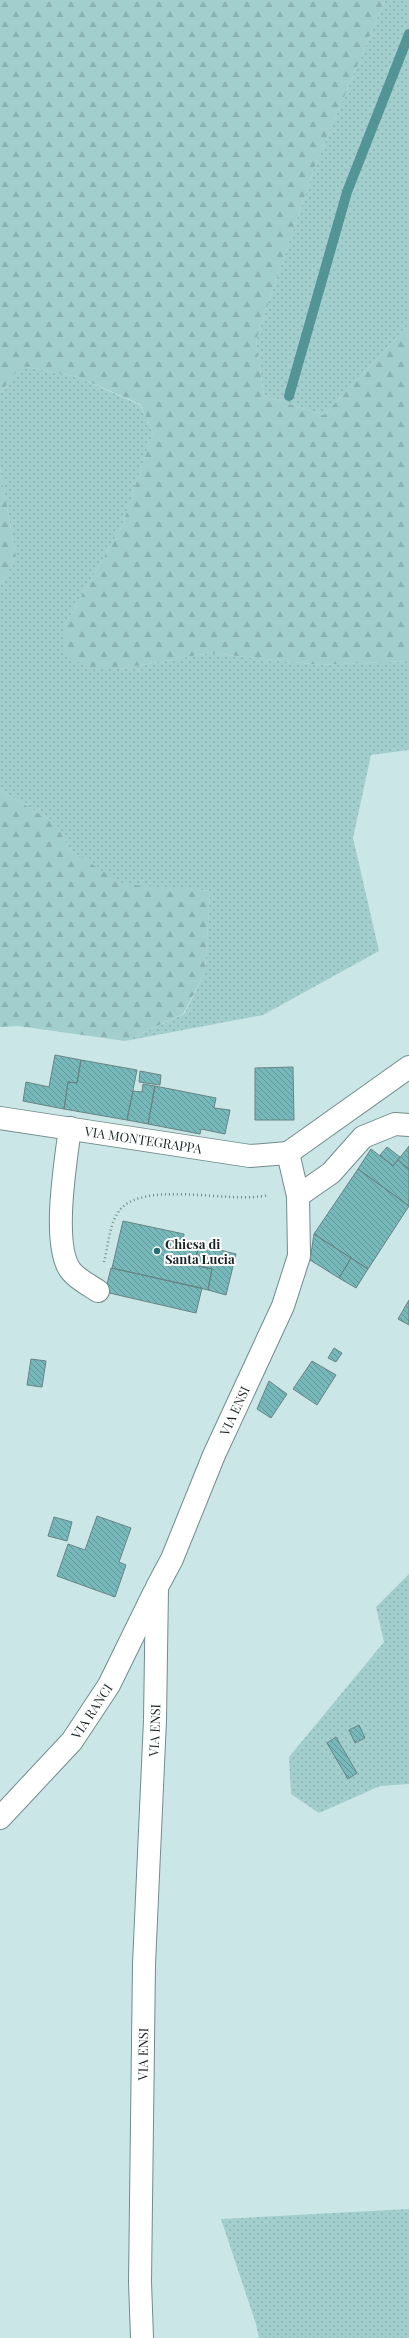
<svg xmlns="http://www.w3.org/2000/svg" width="409" height="2338" viewBox="0 0 409 2338" font-family="'Playfair Display',serif">
  <defs>
    <pattern id="grass-dots" width="8" height="8" patternUnits="userSpaceOnUse"><rect width="8" height="8" fill="#a3cece"/><path d="M2 2h.1M6 6h.1" fill="none" stroke="#8cb1b1" stroke-width="1.8" stroke-linecap="round"/></pattern>
    <pattern id="forest-firs" width="22" height="20" patternUnits="userSpaceOnUse"><rect width="22" height="20" fill="#a3cece"/><path d="M5 1l3.5 6h-7zM16 11l3.5 6h-7z" fill="#8cb1b1"/></pattern>
    <pattern id="building-back-hatch" width="6" height="6" patternUnits="userSpaceOnUse"><rect width="6" height="6" fill="#77b9ba"/><path d="M-1 5l2 2M0 0l6 6M5-1l2 2" fill="none" stroke="#619697"/></pattern>
  </defs>
  <rect width="100%" height="100%" fill="#cae6e6"/>
  <path fill="url(#grass-dots)" d="M385 0H409V325L324 415 264 396 256 340 315 166Z
    M21 366 78 377 140 405 153 432 122 526 65 625 119 669 209 653 320 665 409 661V750L371 755 353 838 379 951 263 1015 125 1041 184 1014 205 973 210 891 123 885 71 851 55 823 0 790V586L16 556 0 468V393Z
    M409 1574V1784L380 1786 319 1813 291 1794 289 1757 384 1642 376 1607Z
    M409 2209V2338H259L256 2324 221 2219Z"/>
  <path fill="url(#forest-firs)" d="M0 0H385L315 166 256 340 264 396 324 415 409 325V661L320 665 209 653 119 669 88 668 65 654V625L122 526 153 432 140 404 78 377 21 366 0 393Z
    M0 468 16 556 0 586Z
    M0 790 55 823 71 851 123 884 210 891 205 973 183 1014 125 1041 18 1026 0 1027Z"/>
  <g fill="none" stroke-linecap="round" stroke-linejoin="round">
    <path stroke="#539495" stroke-width="10" d="M289 396 347 192 409 34"/>
  </g>
  <path fill="url(#building-back-hatch)" stroke="#698384" d="M55 1055 81 1060 77 1083 68 1082 64 1109 23 1101 26 1082 49 1087Z
    M81 1060 137 1070 127 1120 64 1109 68 1082 77 1083Z
    M293 1067 294 1120H255V1068Z
    M140 1071 161 1075 160 1085 139 1082Z
    M143 1084 155 1086 148 1124 127 1120 133 1091 142 1092Z
    M155 1086 216 1098 214 1108 230 1110 225 1134 201 1129 200 1134 148 1124Z
    M409 1146V1169L398 1160Z
    M387 1147 400 1157 393 1166 380 1155Z
    M371 1149 393 1166 398 1160 409 1169V1206L358 1169Z
    M358 1169 409 1206 368 1269 314 1234Z
    M123 1221 184 1234 183 1242 199 1245 194 1265 212 1269 208 1290 112 1268Z
    M314 1234 351 1258 339 1278 310 1260Z
    M199 1245 236 1254 226 1295 208 1290 212 1269 194 1265Z
    M351 1258 368 1269 356 1288 339 1278Z
    M111 1268 202 1288 196 1313 105 1292Z
    M409 1300V1325L398 1319Z
    M334 1348 342 1353 336 1362 328 1358Z
    M31 1359 46 1361 42 1387 27 1385Z
    M312 1361 336 1375 317 1405 293 1389Z
    M269 1381 287 1394 271 1418 257 1409Z
    M97 1516 131 1528 119 1562 126 1565 115 1597 57 1576 68 1544 85 1550Z
    M54 1517 72 1522 67 1541 48 1536Z
    M359 1725 365 1738 355 1743 349 1730Z
    M336 1737 357 1773 348 1779 327 1743Z"/>
  <g fill="none" stroke-linecap="round" stroke-linejoin="round">
    <defs>
      <g id="minor">
        <path id="s1" d="M0 1118 250 1156 288 1153"/>
        <path d="M70 1128C66 1160 51 1246 71 1271 77 1279 89 1285 98 1291"/>
        <path d="M288 1153 409 1067"/>
        <path d="M298 1196 331 1173 363 1137 395 1124 409 1125"/>
        <path id="s2" d="M0 1818 72 1741 109 1685 154 1593"/>
        <path id="s3" d="M142 2338 140 2282 144 1964 155 1720 157 1587 172 1559 214 1455 283 1306 299 1256 298 1196 288 1153"/>
      </g>
    </defs>
    <use href="#minor" stroke="#728c8c" stroke-width="24"/>
    <path stroke="#758888" stroke-width="2.5" stroke-dasharray="1 3" stroke-linecap="butt" d="M104 1262C108 1247 109 1227 117 1214 138 1177 232 1205 268 1195"/>
    <use href="#minor" stroke="#fff" stroke-width="22"/>
  </g>
  <circle fill="#257072" stroke="#fff" stroke-width="1.5" cx="157" cy="1251" r="4"/>
  <g text-anchor="middle" stroke-width="4" stroke-linejoin="round" paint-order="stroke">
    <g font-size="13" fill="#192424" stroke="#fff">
      <text dy="5" stroke="none"><textPath href="#s1" startOffset="145">VIA MONTEGRAPPA</textPath></text>
      <text dy="5" stroke="none"><textPath href="#s3" startOffset="944">VIA ENSI</textPath></text>
      <text dy="5" stroke="none"><textPath href="#s2" startOffset="141">VIA RANCI</textPath></text>
      <text dy="5" stroke="none"><textPath href="#s3" startOffset="608">VIA ENSI</textPath></text>
      <text dy="5" stroke="none"><textPath href="#s3" startOffset="284">VIA ENSI</textPath></text>
    </g>
    <g font-size="13" font-weight="bold" fill="#192424" stroke="#fff" text-anchor="start">
      <text x="165" y="1249">Chiesa di<tspan x="165" dy="15">Santa Lucia</tspan></text>
    </g>
  </g>
</svg>
